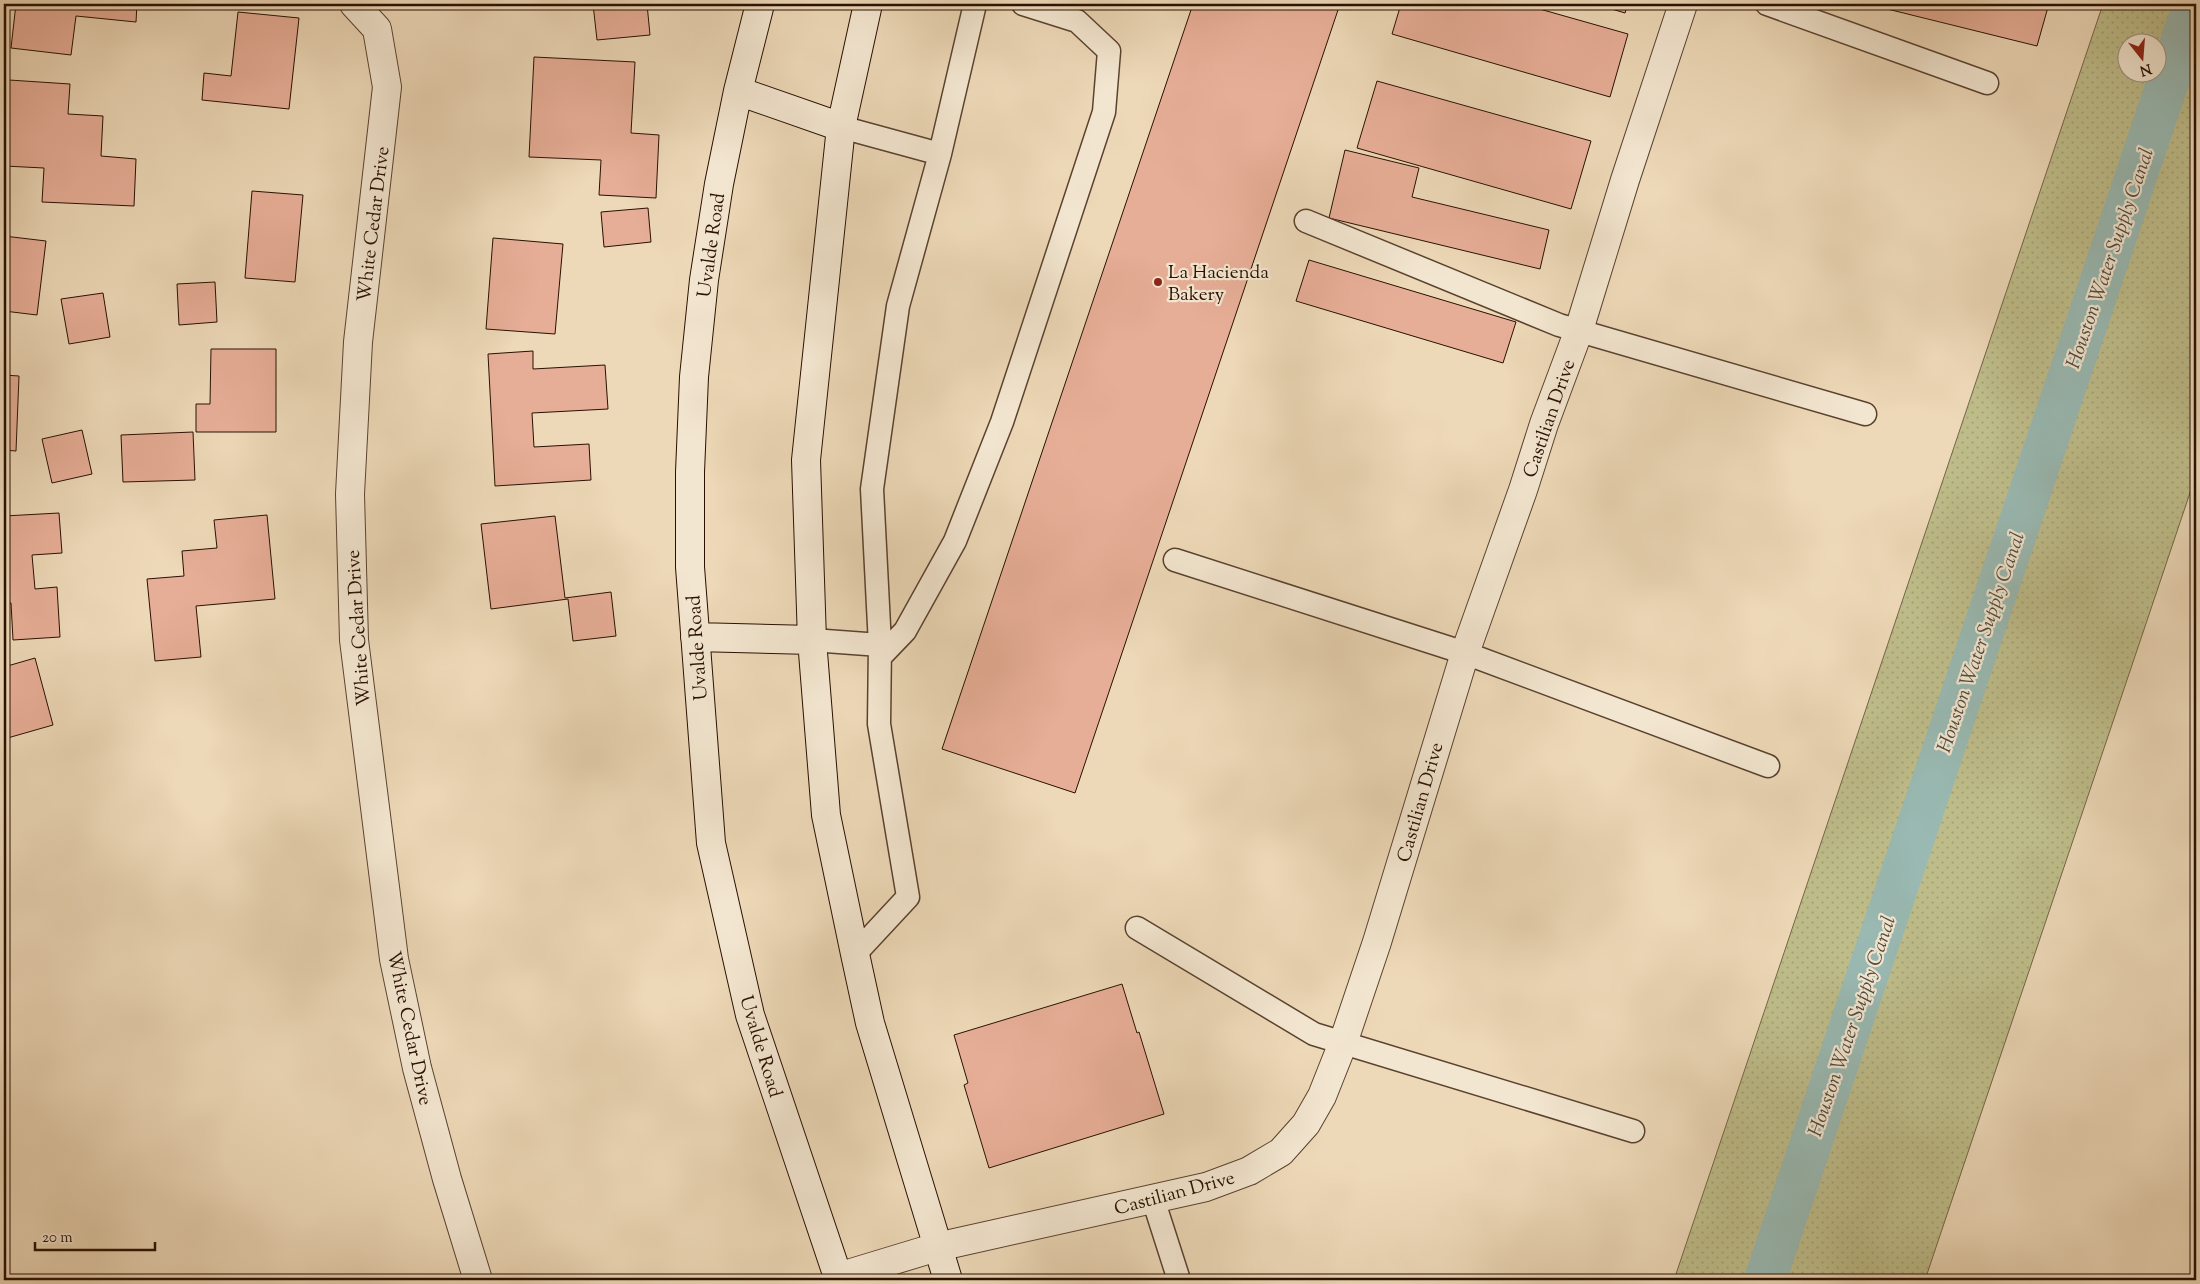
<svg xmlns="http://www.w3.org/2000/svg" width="2200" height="1284" viewBox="0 0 2200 1284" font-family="'Sorts Mill Goudy',serif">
  <defs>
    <pattern id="green-dots" width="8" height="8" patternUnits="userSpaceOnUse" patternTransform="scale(1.25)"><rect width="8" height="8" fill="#bebd8a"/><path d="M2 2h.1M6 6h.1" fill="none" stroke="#a3a175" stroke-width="1.8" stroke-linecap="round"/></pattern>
  </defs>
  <rect width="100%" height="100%" fill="#edd8b7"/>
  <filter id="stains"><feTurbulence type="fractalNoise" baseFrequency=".004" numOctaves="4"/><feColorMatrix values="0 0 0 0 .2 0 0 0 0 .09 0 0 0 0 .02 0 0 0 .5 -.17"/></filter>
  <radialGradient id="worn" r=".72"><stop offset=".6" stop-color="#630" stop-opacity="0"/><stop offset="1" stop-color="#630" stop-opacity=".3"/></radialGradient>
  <path fill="url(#green-dots)" stroke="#746646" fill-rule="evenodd" d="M2103 4H2196V475L1925 1280H1674ZM2128 42H2158V72H2128Z"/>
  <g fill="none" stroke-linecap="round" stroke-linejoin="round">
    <path stroke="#99b9b2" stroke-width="42" d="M1765 1280 2194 4"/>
  </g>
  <path fill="#e7ae97" stroke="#291002" d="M16 4H137L136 22 76 16 71 55 11 48Z
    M593 4H647L650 35 597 40Z
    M1193 4H1340L1075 793 942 749Z
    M1401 4H1522L1628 34 1610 97 1392 34Z
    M1595 4H1628L1625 13Z
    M1867 4H2035L2048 7 2037 46Z
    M238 12 299 18 289 109 202 100 204 73 231 76Z
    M534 57 635 62 631 133 659 135 656 198 599 195 601 160 529 157Z
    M9 80 70 84 68 114 103 116 101 156 136 159 134 206 42 202 44 168 4 166Z
    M1377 81 1591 141 1571 209 1357 148Z
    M1345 150 1419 168 1412 197 1549 230 1540 269 1329 218Z
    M252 191 303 195 295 282 245 278Z
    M648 208 651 242 604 247 601 212Z
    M4 236 46 241 37 315 4 311Z
    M493 238 563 244 555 334 486 329Z
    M1309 260 1516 322 1503 363 1296 301Z
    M215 282 217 322 179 325 177 284Z
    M103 293 110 337 69 344 61 299Z
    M211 349H276V432H196V404H210Z
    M533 351V369L605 365 608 409 532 413 534 447 589 444 591 480 495 486 488 354Z
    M4 375 19 376 16 451 4 450Z
    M82 430 92 474 52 483 42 439Z
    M193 432 195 480 123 482 121 435Z
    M59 513 62 553 32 555 35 589 57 587 60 637 13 640 11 603H4V516Z
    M267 515 275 599 196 606 201 657 155 661 147 579 184 576 182 551 217 548 214 520Z
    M555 516 565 598 611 592 616 636 573 641 568 599 491 609 481 524Z
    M35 658 53 725 4 739V667Z
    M1122 984 1137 1033 1139 1032 1164 1114 989 1168 964 1085 968 1083 954 1035Z"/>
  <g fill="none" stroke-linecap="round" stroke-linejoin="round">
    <defs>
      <path id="lane" d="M1767 4 1987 83
        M841 127 940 154
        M1306 221 1559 325 1865 414
        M1175 560 1465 653 1768 766
        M812 640 880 645
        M880 657 905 631 955 541 1002 422 1104 112 1109 51 1077 21 1023 4
        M1137 928 1314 1034 1633 1131
        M855 954 908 897 879 724 880 645 872 489 898 306 940 154 975 4
        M1153 1199 1179 1280"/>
      <path id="street" d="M354 4 377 29 387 87 358 342 350 494 354 640 394 959 417 1068 447 1179 478 1280
        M838 1277 937 1247 1206 1187 1249 1171 1281 1152 1306 1124 1322 1096 1343 1043 1377 942 1465 653 1523 490 1544 424 1579 330 1625 180 1683 4"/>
      <path id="secondary" d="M760 4 738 91 719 184 704 280 694 377 690 472V567L711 843 750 1015 839 1280
        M868 4 841 127 806 460 812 640 826 815 855 954 870 1023 948 1280
        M738 91 841 127
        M695 637 812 640"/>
    </defs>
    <use href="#lane" stroke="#5a422f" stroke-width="25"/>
    <use href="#street" stroke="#5a422f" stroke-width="30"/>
    <use href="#secondary" stroke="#291002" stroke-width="30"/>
    <use href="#lane" stroke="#f3e6d0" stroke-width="22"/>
    <use href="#street" stroke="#f3e6d0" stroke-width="28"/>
    <use href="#secondary" stroke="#f3e6d0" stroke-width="28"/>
  </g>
  <circle fill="#8f2418" stroke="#f3e6d0" stroke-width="2" cx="1158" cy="282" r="5"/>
  <g text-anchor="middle" stroke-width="4.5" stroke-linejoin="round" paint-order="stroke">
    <g font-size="19" fill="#291002" stroke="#f3e6d0">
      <text transform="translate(372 224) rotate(-83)" y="7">White Cedar Drive</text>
      <text transform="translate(710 245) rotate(-82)" y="7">Uvalde Road</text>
      <text transform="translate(1548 418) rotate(-71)" y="7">Castilian Drive</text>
      <text transform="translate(357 628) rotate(-94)" y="7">White Cedar Drive</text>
      <text transform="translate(696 648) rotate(-94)" y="7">Uvalde Road</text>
      <text transform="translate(1419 802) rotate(-74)" y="7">Castilian Drive</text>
      <text transform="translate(411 1028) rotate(78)" y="7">White Cedar Drive</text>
      <text transform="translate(762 1046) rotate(73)" y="7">Uvalde Road</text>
      <text transform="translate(1174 1192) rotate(-15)" y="7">Castilian Drive</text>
    </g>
    <g font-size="19" fill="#291002" stroke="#f3e6d0" text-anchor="start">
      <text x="1168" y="278">La Hacienda<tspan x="1168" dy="22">Bakery</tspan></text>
    </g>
    <g font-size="20" font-style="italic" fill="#504b40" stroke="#f3e6d0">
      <text transform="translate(2109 258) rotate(-71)" y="7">Houston Water Supply Canal</text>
      <text transform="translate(1980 642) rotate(-71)" y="7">Houston Water Supply Canal</text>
      <text transform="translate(1851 1026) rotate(-71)" y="7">Houston Water Supply Canal</text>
    </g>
  </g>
  <rect width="2200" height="1284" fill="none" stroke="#edd8b7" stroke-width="20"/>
  <rect x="5" y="5" width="2190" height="1274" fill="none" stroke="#291002" stroke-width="2.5"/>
  <rect x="10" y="10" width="2180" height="1264" fill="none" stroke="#291002"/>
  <g transform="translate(2142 58) rotate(163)"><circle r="24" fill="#f3e6d0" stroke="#a2907e"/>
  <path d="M0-4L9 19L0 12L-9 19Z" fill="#8f2418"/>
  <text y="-8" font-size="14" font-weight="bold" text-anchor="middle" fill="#291002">N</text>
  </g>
  <path d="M35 1242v8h120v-8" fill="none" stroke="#291002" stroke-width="2.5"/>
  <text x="42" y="1242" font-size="15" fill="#291002" stroke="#f3e6d0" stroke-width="4" paint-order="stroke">20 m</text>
  <rect width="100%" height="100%" filter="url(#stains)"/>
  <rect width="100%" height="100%" fill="url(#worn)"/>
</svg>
